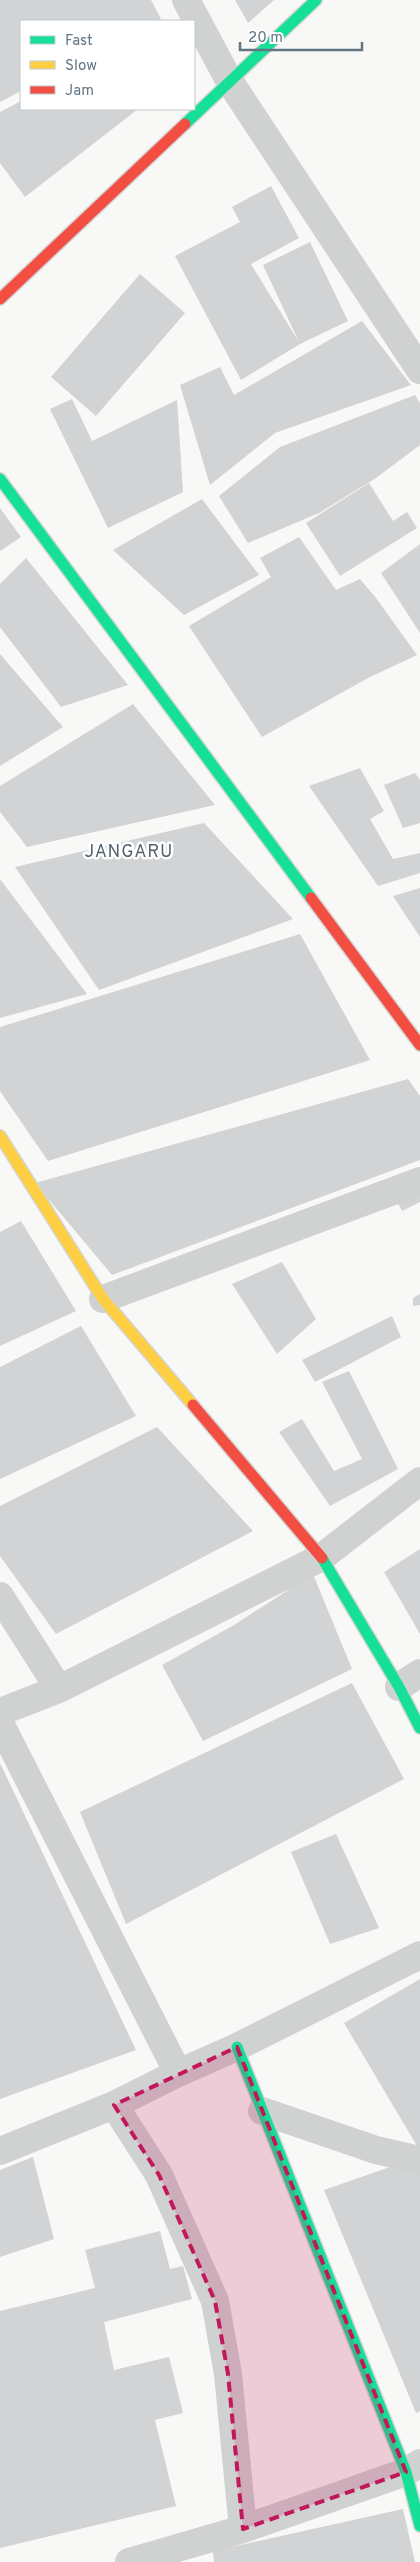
<svg xmlns="http://www.w3.org/2000/svg" width="420" height="2562" viewBox="0 0 420 2562" font-family="Overpass,sans-serif">
  <rect width="100%" height="100%" fill="#f8f8f7"/>
  <path fill="#d1d3d4" d="M0 0H151L161 19 157 21H21V91L0 102Z
    M235 0H274L248 23Z
    M21 101V109H138L25 197 0 163V112Z
    M271 186 299 238 251 264 299 342 263 265 310 242 348 321 300 344 241 380 175 256 240 222 232 207Z
    M140 274 185 313 96 416 51 377Z
    M362 321 411 385 275 433 210 485 180 385 220 367 234 395Z
    M415 395 420 403V445L376 478 319 513 248 543 219 496 280 447Z
    M72 399 92 441 177 400 183 492 108 528 50 409Z
    M369 483 393 521 407 512 417 528 340 576 306 523Z
    M202 499 259 575 184 615 113 550Z
    M0 508 21 537 0 551Z
    M299 537 336 590 360 579 376 598 417 655 368 678 262 737 189 626 271 577 260 558Z
    M420 544V633L381 573Z
    M26 558 128 685 61 707 0 627V584Z
    M0 654 63 727 0 766Z
    M133 704 215 805 27 847 0 812V786Z
    M360 768 384 811 370 819 393 859 420 853V873L378 886 309 786Z
    M415 773 420 780V823L403 828 384 785Z
    M204 823 293 919 99 990 15 867Z
    M0 879 87 994 0 1018Z
    M420 888V937L393 896Z
    M300 934 370 1060 48 1161 0 1091V1027Z
    M408 1079 420 1096V1160L112 1275 35 1183Z
    M420 1184V1202L402 1211 395 1198Z
    M21 1221 76 1311 0 1346V1232Z
    M282 1262 316 1319 277 1354 232 1284Z
    M420 1294V1305L413 1306V1298Z
    M392 1316 401 1337 315 1382 302 1360Z
    M81 1326 136 1416 0 1479V1367Z
    M349 1371 398 1469 330 1506 279 1432 302 1419 334 1471 362 1459 322 1382Z
    M157 1427 253 1531 56 1634 0 1556V1506Z
    M420 1549V1634L384 1572Z
    M313 1574 352 1669 203 1741 162 1665 234 1625Z
    M352 1683 404 1779 126 1924 80 1812Z
    M0 1763 136 2050 0 2099Z
    M336 1834 379 1928 330 1944 291 1852Z
    M420 1979V2151L344 2023Z
    M33 2157 54 2239 0 2257V2170Z
    M416 2158 420 2166V2411L416 2413 324 2190Z
    M160 2231 170 2269 183 2266 192 2299 104 2322 114 2370 169 2357 183 2413 155 2420 176 2506 0 2548V2311L95 2288 85 2250Z
    M403 2509 415 2562H214L213 2551Z"/>
  <g fill="none" stroke-linecap="round" stroke-linejoin="round">
    <defs>
      <path id="fast" d="M185 124 316 0
        M0 479 311 898
        M322 1558 399 1687 420 1728
        M237 2047 406 2472 420 2526"/>
      <path id="slow" d="M0 1136 103 1299 193 1405"/>
      <path id="jam" d="M0 299 185 124
        M311 898 420 1045
        M193 1405 322 1558"/>
    </defs>
    <use href="#fast" stroke="#d4d5d6" stroke-width="14"/>
    <use href="#slow" stroke="#d4d5d6" stroke-width="14"/>
    <use href="#jam" stroke="#d4d5d6" stroke-width="14"/>
    <path stroke="#d0d2d2" stroke-width="28" d="M186 0 230 82 420 370
      M103 1299 420 1181
      M0 1596 59 1689
      M399 1687 420 1673
      M0 1712 59 1689 322 1557 420 1481
      M0 1723 178 2073
      M114 2105 159 2175 215 2301 228 2374 243 2529
      M262 2111 376 2150 420 2160
      M0 2151 114 2105 178 2073 237 2047 420 1955
      M129 2562 243 2529 406 2472 420 2463"/>
    <use href="#fast" stroke="#16e098" stroke-width="11"/>
    <use href="#slow" stroke="#ffcf43" stroke-width="11"/>
    <use href="#jam" stroke="#f24e42" stroke-width="11"/>
  </g>
  <path fill="#c2185b" fill-opacity="0.2" stroke="#c2185b" stroke-width="4" stroke-dasharray="10 6" stroke-linejoin="round" d="M237 2047 406 2472 243 2529 228 2374 215 2301 159 2175 114 2105Z"/>
  <g text-anchor="middle" stroke-width="5" stroke-linejoin="round" paint-order="stroke">
    <g font-size="18" letter-spacing="1" fill="#53636f" stroke="#fff">
      <text x="129" y="857">JANGARU</text>
    </g>
  </g>
  <rect x="20" y="20" width="175" height="90" fill="#ffffff" stroke="#c0c8ce"/>
  <rect x="30" y="36" width="25" height="8" fill="#16e098" stroke="#c0c8ce"/>
  <text x="65" y="45" font-size="15" fill="#617584">Fast</text>
  <rect x="30" y="61" width="25" height="8" fill="#ffcf43" stroke="#c0c8ce"/>
  <text x="65" y="70" font-size="15" fill="#617584">Slow</text>
  <rect x="30" y="86" width="25" height="8" fill="#f24e42" stroke="#c0c8ce"/>
  <text x="65" y="95" font-size="15" fill="#617584">Jam</text>
  <path d="M240 42v8h122v-8" fill="none" stroke="#617584" stroke-width="2.5"/>
  <text x="248" y="42" font-size="15" fill="#617584" stroke="#ffffff" stroke-width="4" paint-order="stroke">20 m</text>
</svg>
